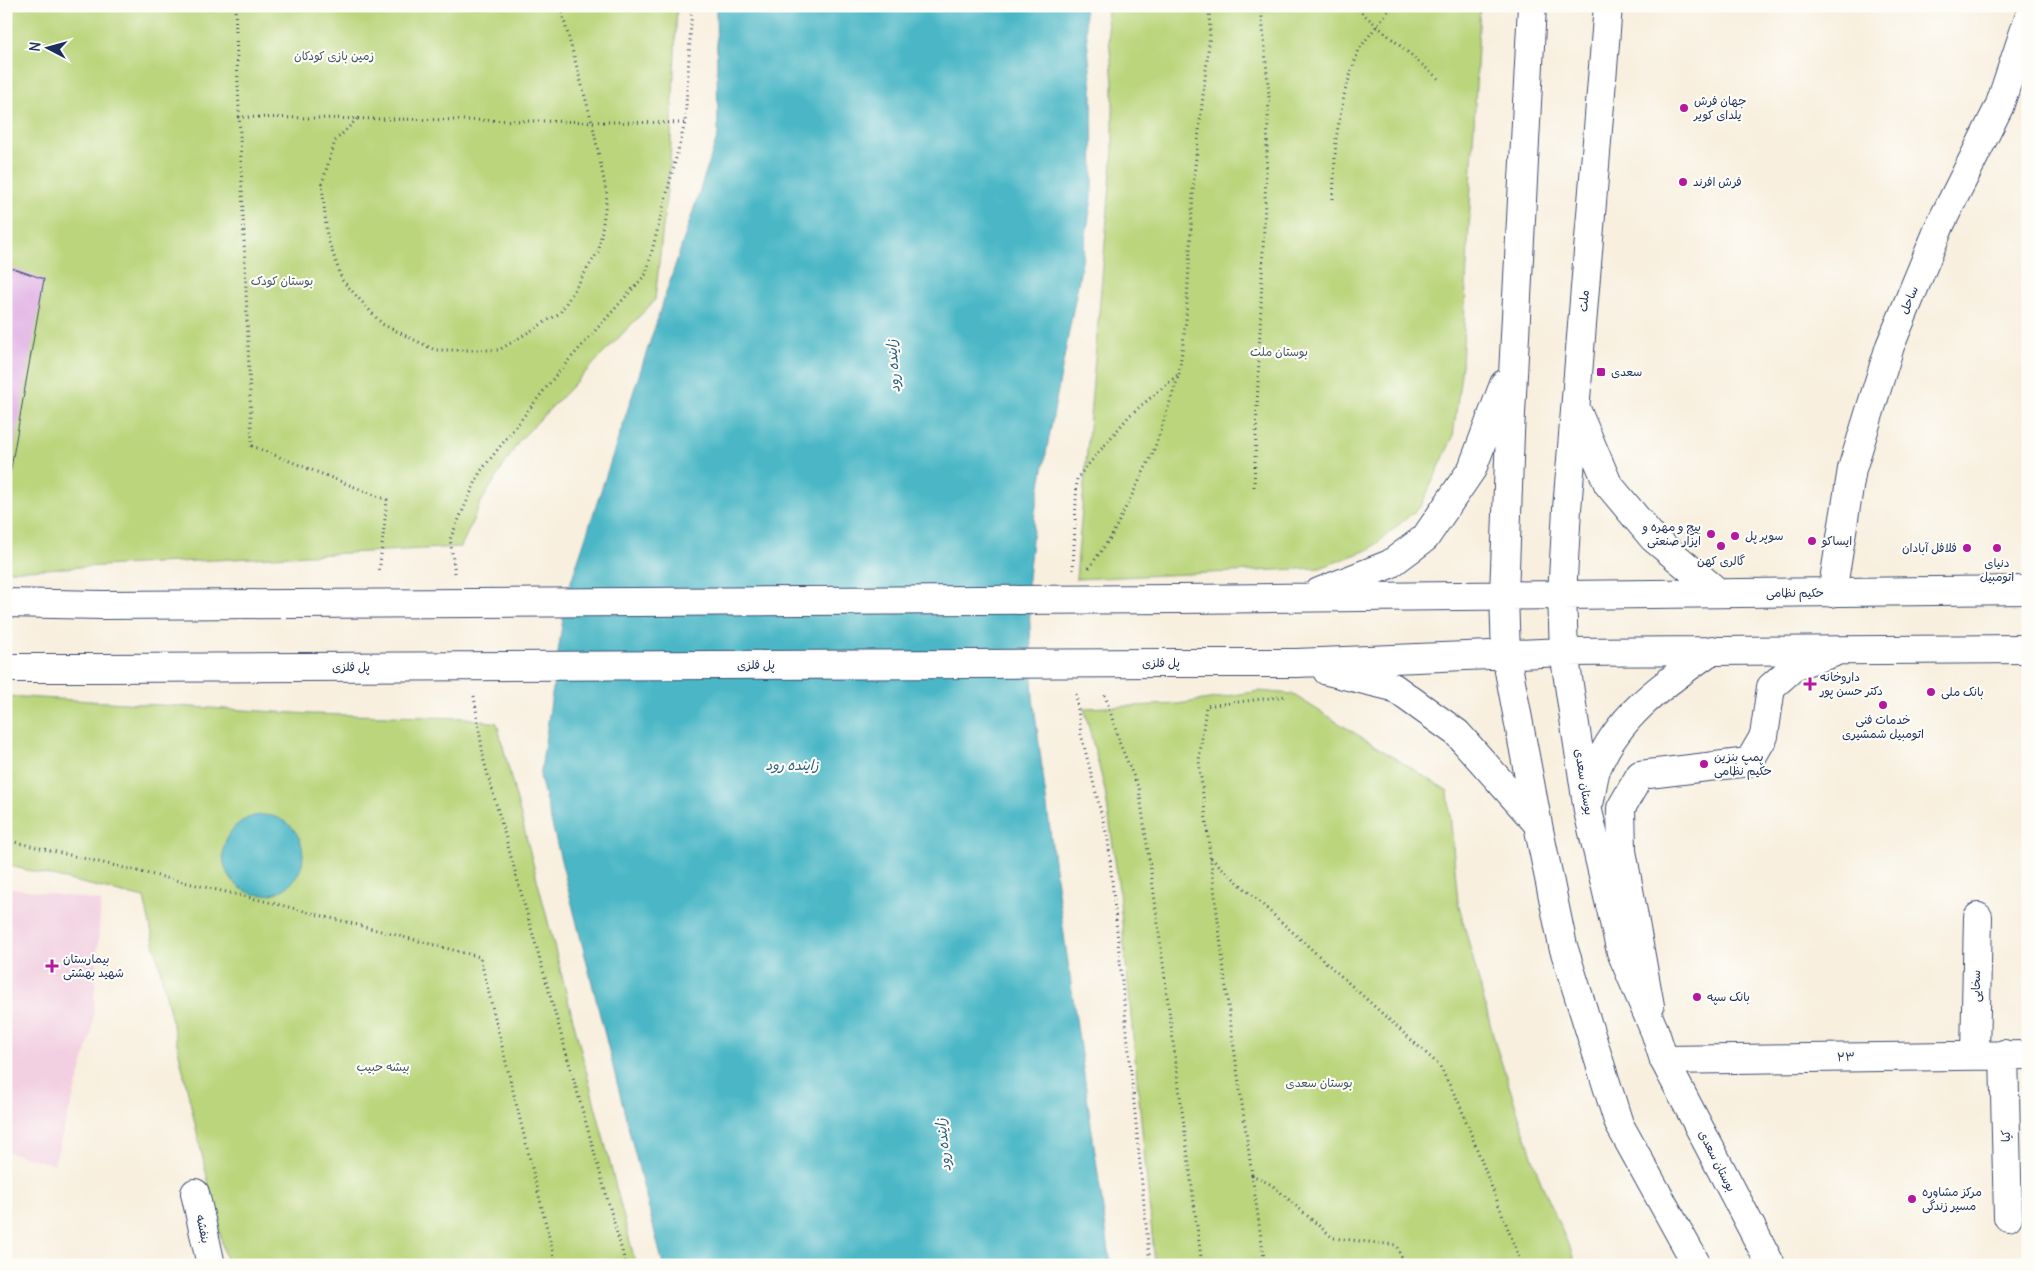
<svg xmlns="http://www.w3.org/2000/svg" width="2034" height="1271" viewBox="0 0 2034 1271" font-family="Delius,'Playpen Sans Arabic',sans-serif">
  <rect width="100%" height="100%" fill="#fdfcf7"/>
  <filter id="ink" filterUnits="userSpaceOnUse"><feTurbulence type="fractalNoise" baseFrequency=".02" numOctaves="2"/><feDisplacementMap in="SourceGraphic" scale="10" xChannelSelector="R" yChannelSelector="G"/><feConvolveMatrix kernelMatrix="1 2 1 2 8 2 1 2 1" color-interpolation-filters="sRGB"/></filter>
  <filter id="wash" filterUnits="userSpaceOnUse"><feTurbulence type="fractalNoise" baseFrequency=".0096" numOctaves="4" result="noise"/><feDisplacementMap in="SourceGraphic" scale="20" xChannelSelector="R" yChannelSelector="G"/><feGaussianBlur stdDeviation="1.12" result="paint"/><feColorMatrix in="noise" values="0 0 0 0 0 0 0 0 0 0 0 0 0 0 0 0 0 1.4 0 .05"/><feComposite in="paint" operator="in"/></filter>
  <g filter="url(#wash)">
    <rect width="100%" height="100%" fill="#f8efde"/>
    <path fill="#f2cfe1" d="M6 887 101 901 92 1032 54 1164 6 1152Z"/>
    <path fill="#bad57b" stroke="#6a826c" d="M6 6H677L670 162 655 300 519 441 481 502 461 547 6 571Z
      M1106 6H1480L1462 365 1453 437 1421 506 1370 549 1320 568 1076 579 1113 150V83Z
      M1259 691 1292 694 1448 791 1458 902 1496 1046 1540 1180 1577 1265H1155L1118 881 1105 790 1084 708 1178 704Z
      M6 696 310 714 465 718 497 723 636 1265H227L144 898 6 865Z"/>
    <path fill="#4bb7c6" stroke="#337392" d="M716 6H1084L1092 90 1093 191 1081 268 1035 512 1028 578 1033 697 1058 892 1111 1265H663L540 777 566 597 718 135Z
      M223 855a40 40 0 1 1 80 0a40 40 0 1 1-80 0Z"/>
    <g id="blocks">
      <path fill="#deaae3" d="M6 266 44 279 7 491H6Z"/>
    </g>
  </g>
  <g filter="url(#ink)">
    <use href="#blocks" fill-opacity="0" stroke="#3c4c71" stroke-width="1"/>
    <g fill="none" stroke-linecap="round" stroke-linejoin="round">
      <defs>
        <path id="minor" d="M1832 593 1852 469 1890 346 1941 223 1999 107 2028 20
          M1650 1006 1622 851 1621 808 1640 775 1749 762 1764 736 1771 687 1796 665 1833 653
          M1975 1054 1978 917
          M2004 1054 2008 1217
          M1664 1060 2028 1055
          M195 1193 211 1265"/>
        <path id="major" d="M1532 6 1510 433 1504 595 1506 655 1538 825 1563 946 1619 1124 1697 1265
          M1608 6 1567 509 1562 595 1564 652 1588 811 1621 952 1655 1032 1664 1060 1771 1265
          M1577 411 1608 484 1653 538 1719 593
          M1319 592 1390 564 1425 538 1472 469 1504 384
          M1177 599 2028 590
          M6 603 102 605
          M1163 663H1296L1564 652 2028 649
          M6 668H101
          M1327 671 1393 687 1457 733 1537 823
          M1590 800C1592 790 1593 779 1596 770 1617 715 1667 682 1712 650"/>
      </defs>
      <use href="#minor" stroke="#3c4c71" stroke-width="30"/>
      <use href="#major" stroke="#3c4c71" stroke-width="30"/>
      <path stroke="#3c4c71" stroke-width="3" stroke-dasharray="1 4" stroke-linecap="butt" d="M235 6 252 446 387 500 379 573
        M1354 6 1441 81
        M238 117 685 123
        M357 119 335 141 322 184 327 236 342 280 382 324 435 350H499L560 313 599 250 607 195 592 122 560 6
        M1333 199 1336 138 1345 91 1359 49 1392 6
        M1254 487 1269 95 1261 6
        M1089 568 1111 537 1153 453 1179 374 1186 320 1194 175 1210 34 1209 6
        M1073 570 1077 478 1130 415 1179 374
        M455 573 450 539 480 472 560 370 646 274 685 123 692 6
        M1076 694 1081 734 1108 840 1150 1265
        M1105 695 1120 744 1139 789 1153 886 1202 1265
        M474 696 484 761 626 1265
        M6 840 285 906 480 957 556 1265
        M1211 858 1439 1065 1459 1103 1522 1265
        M1252 1175 1228 1005 1199 761 1206 706 1287 696
        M1265 1265 1252 1175 1272 1185 1333 1238 1396 1245 1405 1265"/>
      <use href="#minor" stroke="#fff" stroke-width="28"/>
      <use href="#major" stroke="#fff" stroke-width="28"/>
      <defs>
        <path id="major-bridge" d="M102 605 1177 599
          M101 668 1163 663"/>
      </defs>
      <use href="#major-bridge" stroke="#3c4c71" stroke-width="30" stroke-linecap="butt"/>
      <use href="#major-bridge" stroke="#fff" stroke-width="28"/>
    </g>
  </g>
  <g fill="#b5179e" stroke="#fdfcf7" stroke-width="2">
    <circle cx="1684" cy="108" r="5"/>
    <circle cx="1683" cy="182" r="5"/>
    <rect x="1596" y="367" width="10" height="10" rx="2.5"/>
    <circle cx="1711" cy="534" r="5"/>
    <circle cx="1735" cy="536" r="5"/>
    <circle cx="1812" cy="541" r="5"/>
    <circle cx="1721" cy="546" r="5"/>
    <circle cx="1967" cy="548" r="5"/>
    <circle cx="1997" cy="548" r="5"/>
    <path d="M1807.5 676.5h5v5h5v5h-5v5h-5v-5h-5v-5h5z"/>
    <circle cx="1931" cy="692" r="5"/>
    <circle cx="1883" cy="705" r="5"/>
    <circle cx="1704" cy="764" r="5"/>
    <path d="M49.5 958.5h5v5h5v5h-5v5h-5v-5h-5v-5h5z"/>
    <circle cx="1697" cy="997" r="5"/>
    <circle cx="1912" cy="1199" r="5"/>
  </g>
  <g text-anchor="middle" stroke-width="4.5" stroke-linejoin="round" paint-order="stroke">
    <g font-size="12" fill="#435865" stroke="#fdfcf7">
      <text x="334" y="60">زمین بازی کودکان</text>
      <text x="282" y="285">بوستان کودک</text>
      <text x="1279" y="356">بوستان ملت</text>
      <text x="383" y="1071">بیشه حبیب</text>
      <text x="1319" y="1087">بوستان سعدی</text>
    </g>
    <g font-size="12" fill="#1b2f5e" stroke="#fdfcf7" text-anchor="start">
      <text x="1694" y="105">جهان فرش<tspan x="1694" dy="14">یلدای کویر</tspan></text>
      <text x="1693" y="186">فرش افرند</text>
      <text x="1611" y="376">سعدی</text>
      <text x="1701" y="531" text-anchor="end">پیچ و مهره و<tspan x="1701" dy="14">ایزار صنعتی</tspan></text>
      <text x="1745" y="540">سوپر پل</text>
      <text x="1822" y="545">ایساکو</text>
      <text x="1957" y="552" text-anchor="end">فلافل آبادان</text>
      <text x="1721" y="565" text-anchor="middle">گالری کهن</text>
      <text x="1997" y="567" text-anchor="middle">دنیای<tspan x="1997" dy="14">اتومبیل</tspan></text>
      <text x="1820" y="681">داروخانه<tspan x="1820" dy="14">دکتر حسن پور</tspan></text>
      <text x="1941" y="696">بانک ملی</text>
      <text x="1883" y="724" text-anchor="middle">خدمات فنی<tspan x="1883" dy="14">اتومبیل شمشیری</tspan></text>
      <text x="1714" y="761">پمپ بنزین<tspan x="1714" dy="14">حکیم نظامی</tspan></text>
      <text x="63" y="963">بیمارستان<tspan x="63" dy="14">شهید بهشتی</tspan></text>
      <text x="1707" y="1001">بانک سپه</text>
      <text x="1922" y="1196">مرکز مشاوره<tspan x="1922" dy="14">مسیر زندگی</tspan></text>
    </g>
    <g font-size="12" fill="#1b2f5e" stroke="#fdfcf7">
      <text transform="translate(1909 300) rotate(-67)" y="4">ساحل</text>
      <text transform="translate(1584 301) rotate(-85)" y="4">ملت</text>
      <text x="1795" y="597">حکیم نظامی</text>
      <text x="1161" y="667">پل فلزی</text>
      <text x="756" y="669">پل فلزی</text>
      <text x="351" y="671">پل فلزی</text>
      <text transform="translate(1584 782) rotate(81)" y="4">بوستان سعدی</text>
      <text transform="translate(1976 986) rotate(-89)" y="4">سخایی</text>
      <text transform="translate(1846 1057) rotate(-1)" y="4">۲۳</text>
      <text transform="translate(2006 1136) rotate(-91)" y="4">کیا</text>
      <text transform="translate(1717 1161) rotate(63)" y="4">بوستان سعدی</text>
      <text transform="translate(203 1229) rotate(78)" y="4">بنفشه</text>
    </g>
    <g font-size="14" font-style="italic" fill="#2c5f82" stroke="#fdfcf7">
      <text transform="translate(893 366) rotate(-94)" y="5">زاینده رود</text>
      <text x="792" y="770">زاینده رود</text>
      <text transform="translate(943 1145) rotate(-96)" y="5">زاینده رود</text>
    </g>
  </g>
  <rect width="2034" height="1271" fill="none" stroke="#fdfcf7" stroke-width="25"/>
  <g transform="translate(48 48) rotate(276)" stroke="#fdfcf7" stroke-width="4" paint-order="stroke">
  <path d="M0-4L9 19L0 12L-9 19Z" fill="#1b2f5e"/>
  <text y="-8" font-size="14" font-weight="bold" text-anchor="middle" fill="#1b2f5e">N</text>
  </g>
</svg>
